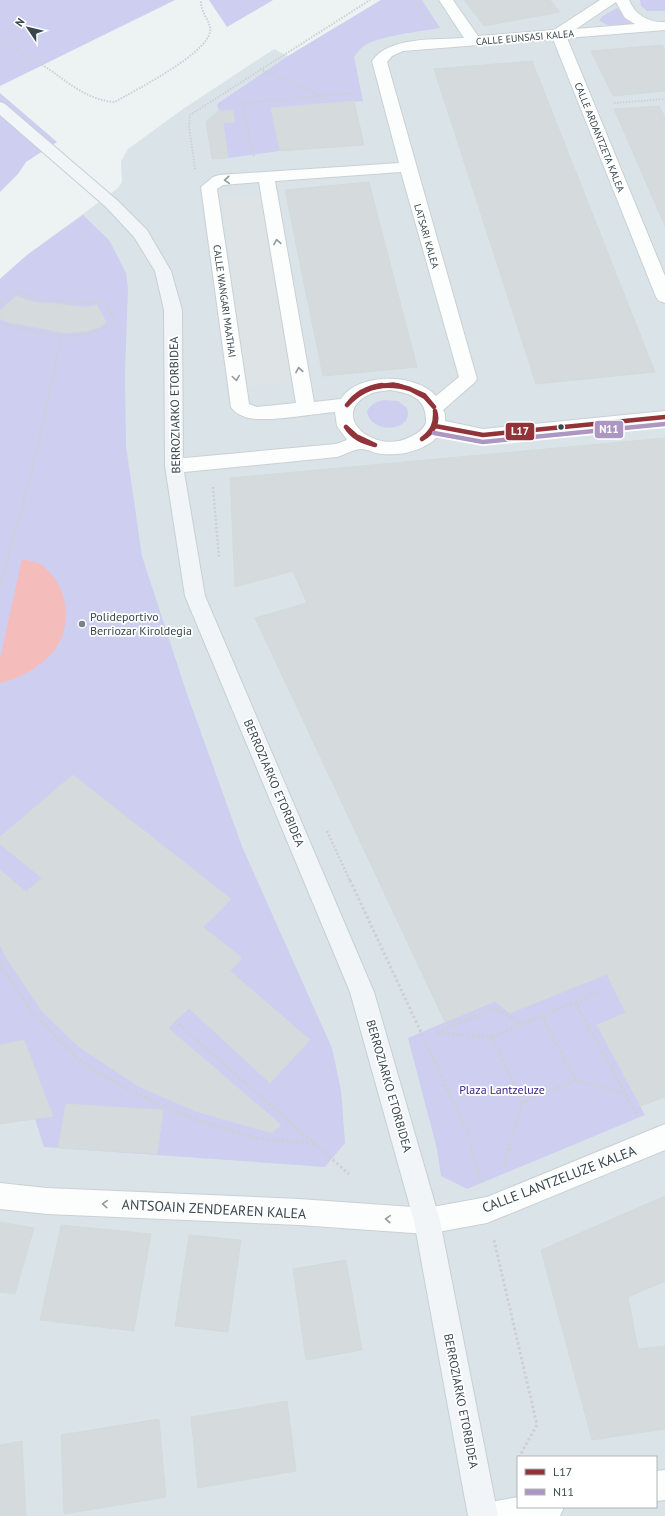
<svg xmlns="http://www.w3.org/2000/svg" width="665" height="1516" viewBox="0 0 665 1516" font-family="'PT Sans',sans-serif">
  <rect width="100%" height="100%" fill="#edf2f3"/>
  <path fill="#dae4e8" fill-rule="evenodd" d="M381 0H665V1516H0V279L27 255 118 188 122 182 121 161 128 149 183 109 274 49 288 56ZM518 1457H656V1507H518Z"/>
  <path fill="#cecef0" d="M0 0H175L0 86Z
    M209 0H273L227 27Z
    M381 0H422L440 28C423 31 377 36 364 46 360 48 357 54 354 57L363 101 271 108 280 151 228 158 223 123 217 104 288 56Z
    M640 0H665V11H647L641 6Z
    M617 8 628 19 635 23C622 25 610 29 599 20L603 16Z
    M0 93 57 142 26 162 18 174 0 192Z
    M83 215 109 240 126 273 128 288 125 373 126 446 142 556 186 691 243 849 332 1048 341 1090 345 1143 325 1167 44 1147 35 1119 0 1124V279L27 255Z
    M384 400 398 401 407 408C415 432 371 435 367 412 370 404 376 402 384 400Z
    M607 974 626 1013 597 1025 645 1115 467 1189 441 1176 437 1149 408 1038 495 1001 510 1013Z"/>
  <path fill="#dee3e5" d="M261 194 291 382 247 386 222 197Z"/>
  <path fill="#f4bcbb" d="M22 559C28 561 35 561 40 564 67 582 74 622 56 648 44 665 20 679 0 683V659Z"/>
  <path fill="#d5dbdd" stroke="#d3dadc" d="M464 0H550L560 12 484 26Z
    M662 45 665 50V91L613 96 591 51Z
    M532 61 655 372 536 384 434 69Z
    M354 101 364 145 280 151 271 108Z
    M659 106 665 117V226L614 109Z
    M233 110 235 122 223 123 228 158 212 159 206 122 218 111Z
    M369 182 417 367 323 376 285 190Z
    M16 296 34 302 88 307 97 305 106 322 100 327 88 331 64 333 8 322 0 319V311Z
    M665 438V1097L641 1106 597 1025 626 1013 607 974 510 1013 495 1001 445 1022 255 618 307 603 293 571 235 587 230 478Z
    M73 775 231 899 203 927 242 958 230 971 310 1040 270 1083 189 1008 168 1028 281 1125 272 1133 195 1111 138 1086 79 1047 42 1011 7 959 0 944V870L26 892 42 878 0 844V837Z
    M24 1040 53 1116 0 1124V1045Z
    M66 1104 163 1110 157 1154 58 1148Z
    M665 1196V1281L628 1297 638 1349 665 1346V1429L592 1440 541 1250Z
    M0 1222 34 1228 15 1294 0 1292Z
    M61 1225 151 1234 134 1331 40 1320Z
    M189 1235 241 1240 228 1332 175 1326Z
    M346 1260 362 1350 306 1360 293 1269Z
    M287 1401 296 1471 198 1488 191 1417Z
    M159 1419 166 1497 64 1514 61 1435Z
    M22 1441 26 1516H0V1445Z"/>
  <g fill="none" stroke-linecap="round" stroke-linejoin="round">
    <defs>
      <path id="street" d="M439 0H453L478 36 554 30 600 0H629C635 15 649 23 665 22V30L567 38 665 276V303L659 301 656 297 553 39 403 51 392 56 387 62 477 379 474 383 443 410 445 414V421L483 429 665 411V423L483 441 440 433C429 450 401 456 383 454 375 454 368 449 361 449 354 449 344 455 337 457L174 473 167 471 165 466 167 461 174 459 336 444 347 440 337 426 335 412C310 414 283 420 258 419 248 419 236 415 231 407L201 187 213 177 219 175 399 163 372 61C389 36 436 40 464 38ZM616 2 625 18 635 24 576 29ZM401 172 459 377 436 396C416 373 358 372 341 399L314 402 275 181ZM259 182 296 403 257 407 249 404 217 189 223 185ZM391 390C412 394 427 398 426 423 423 430 417 434 410 437 374 456 327 414 370 394 376 391 384 391 391 390Z
        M665 1124V1150L487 1223 427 1234 299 1225 47 1214 0 1209V1183L47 1188 299 1199 427 1208 487 1197Z
        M665 1470V1500L656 1501V1471Z
        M518 1497V1507H564L560 1516H481L485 1505 496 1501Z"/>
      <path id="secondary" d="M0 102 5 104 118 201 147 230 171 271 182 310 183 466 205 596 374 992 440 1221 498 1516H468L414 1221 350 992 185 596 165 466 164 310 155 271 134 237 106 207 0 115Z"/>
    </defs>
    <use href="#street" stroke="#cad0d2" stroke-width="2"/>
    <use href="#secondary" stroke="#c5d0d5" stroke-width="2"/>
    <path stroke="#cbd2d3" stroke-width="2" stroke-dasharray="1.5 1.5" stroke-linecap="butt" d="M415 0 428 22
      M0 41C14 49 30 57 44 66 67 81 86 100 115 102 137 89 205 55 210 32 212 22 200 13 201 0
      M260 69 321 96 356 93
      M614 103 665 99
      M254 156 242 103 321 96
      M195 169 189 126 190 115 370 0
      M0 304 16 290C44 303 74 303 104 301L115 321C81 347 38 333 0 323
      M51 386 61 337"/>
    <path stroke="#cbd2d3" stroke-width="2.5" stroke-dasharray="2 2" stroke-linecap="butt" d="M213 487 219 558
      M0 587 36 455 51 385
      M327 831 350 881"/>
    <path stroke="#cbd2d3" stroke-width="3" stroke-dasharray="2.5 2.5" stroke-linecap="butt" d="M350 880 467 1131 480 1181
      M0 964 31 1011 78 1059 101 1075 150 1100 196 1120 255 1138 316 1144
      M575 1002 637 1115
      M175 1021 349 1174
      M437 1033 491 1037 602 991
      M437 1033 494 1008 522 1024
      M491 1037 523 1102 576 1080 542 1016
      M576 1080 625 1093
      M504 1165 523 1102
      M494 1240 537 1425 519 1457"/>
    <use href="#street" fill="#fcfdfd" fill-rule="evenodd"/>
    <use href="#secondary" fill="#f1f5f7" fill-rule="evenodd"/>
    <defs>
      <path id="bus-1-far1" d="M376 386 393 384 401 386
        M384 386H394"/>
      <path id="bus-1" d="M396 385 410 389
        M410 389 424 395 434 407
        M410 389 425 397 434 407
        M347 405C356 393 367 387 382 385
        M347 405C364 386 386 382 410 389
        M435 426 483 435 665 417
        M346 427 356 436 375 445
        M346 427C353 438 363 442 375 445
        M422 439C432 431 436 424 435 411
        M422 439C433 433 439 423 435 411"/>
      <path id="bus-2" d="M434 433 483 442 665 424"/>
    </defs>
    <use href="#bus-1-far1" stroke="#fff" stroke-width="5.5"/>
    <use href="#bus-1" stroke="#fff" stroke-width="8"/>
    <use href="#bus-2" stroke="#fff" stroke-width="8"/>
    <use href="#bus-1-far1" stroke="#913338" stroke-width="3.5"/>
    <use href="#bus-1" stroke="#913338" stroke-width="4.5"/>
    <use href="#bus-2" stroke="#ac97c2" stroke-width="4.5"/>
  </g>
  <defs><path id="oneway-chevron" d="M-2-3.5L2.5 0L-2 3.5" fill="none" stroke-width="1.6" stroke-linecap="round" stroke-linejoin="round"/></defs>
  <g stroke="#90999c">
    <use href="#oneway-chevron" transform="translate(227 180) rotate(176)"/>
    <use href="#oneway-chevron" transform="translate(277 242) rotate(-100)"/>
    <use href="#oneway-chevron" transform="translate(299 370) rotate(-100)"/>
    <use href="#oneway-chevron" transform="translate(236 378) rotate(82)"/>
    <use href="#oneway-chevron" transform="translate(105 1204) rotate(-177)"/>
    <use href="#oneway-chevron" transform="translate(388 1219) rotate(-176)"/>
  </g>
  <circle fill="#37474c" stroke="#fff" stroke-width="1.5" cx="561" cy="427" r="3.5"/>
  <circle fill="#778386" stroke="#fff" stroke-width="1.5" cx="82" cy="624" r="4"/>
  <g text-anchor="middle" stroke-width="3.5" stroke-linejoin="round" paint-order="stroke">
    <g font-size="10" fill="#37474c" stroke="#fff">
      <text transform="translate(525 37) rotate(-5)" y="4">CALLE EUNSASI KALEA</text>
      <text transform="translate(600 137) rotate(68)" y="4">CALLE ARDANTZETA KALEA</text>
      <text transform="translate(427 236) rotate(74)" y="4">LATSARI KALEA</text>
      <text transform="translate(225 301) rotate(82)" y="4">CALLE WANGARI MAATHAI</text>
    </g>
    <g font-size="12" fill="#37474c" stroke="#fff">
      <text transform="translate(175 405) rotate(-91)" y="4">BERROZIARKO ETORBIDEA</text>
      <text transform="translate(274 783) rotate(67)" y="4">BERROZIARKO ETORBIDEA</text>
      <text transform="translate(389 1086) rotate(74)" y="4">BERROZIARKO ETORBIDEA</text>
      <text transform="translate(461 1401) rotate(79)" y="4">BERROZIARKO ETORBIDEA</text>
    </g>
    <g font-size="12" fill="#37474c" stroke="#fff" text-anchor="start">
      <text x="90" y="621">Polideportivo<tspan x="90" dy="14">Berriozar Kiroldegia</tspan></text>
    </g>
    <g font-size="12" fill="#3b2484" stroke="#fff">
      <text x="502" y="1094">Plaza Lantzeluze</text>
    </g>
    <g font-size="14" fill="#37474c" stroke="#fff">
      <text transform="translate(559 1179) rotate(-21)" y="5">CALLE LANTZELUZE KALEA</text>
      <text transform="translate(214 1209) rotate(3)" y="5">ANTSOAIN ZENDEAREN KALEA</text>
    </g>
  </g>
  <g stroke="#fff" stroke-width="1.5">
    <rect x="594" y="420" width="30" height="19" rx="4" fill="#ac97c2"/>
    <rect x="505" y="422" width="30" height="19" rx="4" fill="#913338"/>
  </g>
  <g font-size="11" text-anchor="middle" font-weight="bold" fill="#fff">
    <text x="609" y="433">N11</text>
    <text x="520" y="435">L17</text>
  </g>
  <rect x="517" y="1456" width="140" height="52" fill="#ffffff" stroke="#afb5b7"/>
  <rect x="525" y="1469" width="20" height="6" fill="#913338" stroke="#afb5b7"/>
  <text x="553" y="1476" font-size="12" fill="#37474c">L17</text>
  <rect x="525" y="1489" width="20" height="6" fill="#ac97c2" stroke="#afb5b7"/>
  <text x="553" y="1496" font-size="12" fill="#37474c">N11</text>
  <g transform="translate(28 28) rotate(305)" stroke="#ffffff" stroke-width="3" paint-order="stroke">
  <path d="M0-3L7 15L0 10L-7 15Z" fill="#37474c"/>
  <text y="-6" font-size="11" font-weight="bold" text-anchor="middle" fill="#37474c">N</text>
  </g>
</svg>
